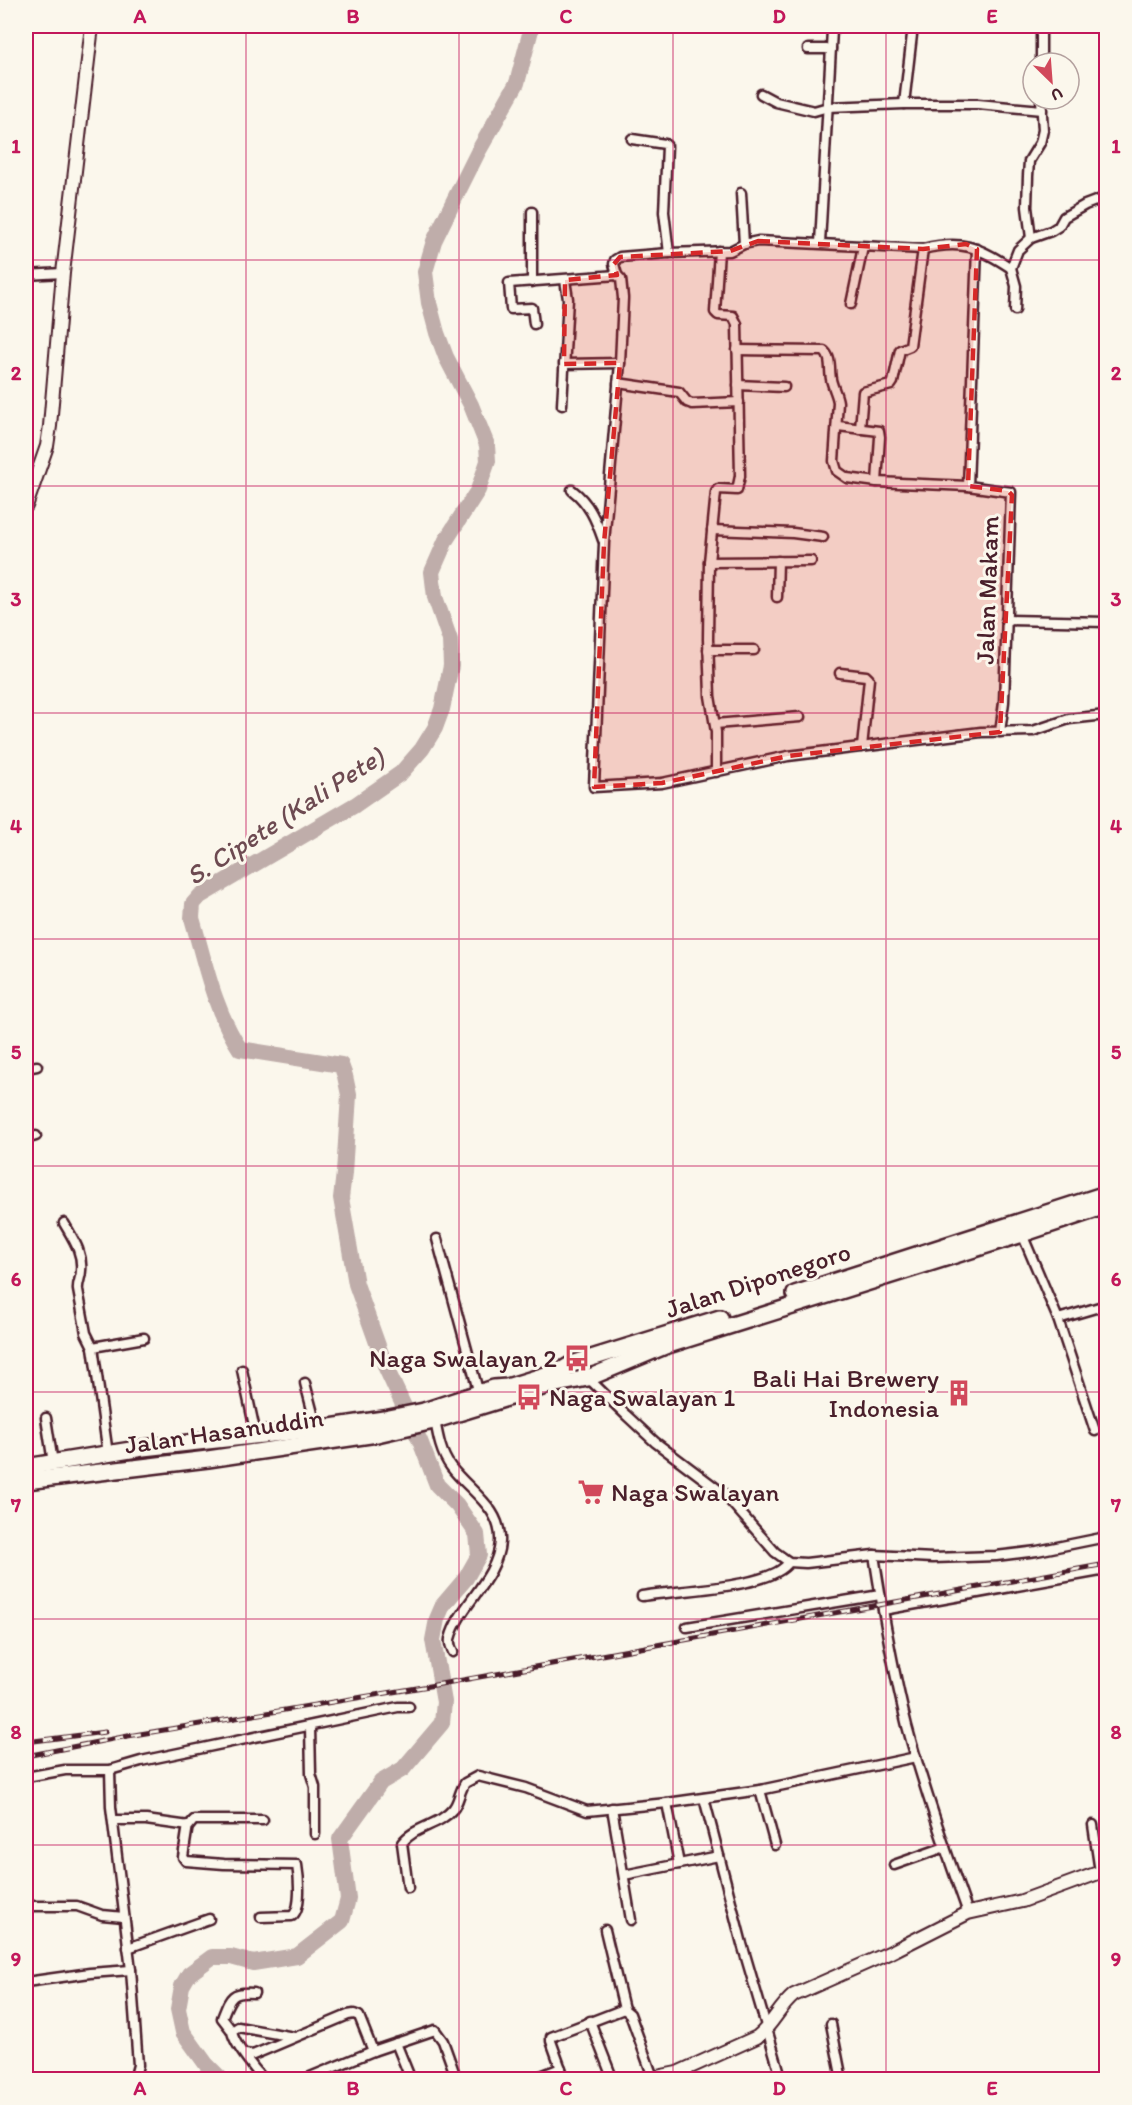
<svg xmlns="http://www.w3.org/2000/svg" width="1132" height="2105" font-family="Itim,sans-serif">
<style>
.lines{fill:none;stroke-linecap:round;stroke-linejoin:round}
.river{stroke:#bfadaa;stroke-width:16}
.street-casing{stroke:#4a1f2b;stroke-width:13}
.secondary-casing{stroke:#4a1f2b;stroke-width:16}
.highway-casing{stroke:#4a1f2b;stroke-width:20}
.street{stroke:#fbf7ec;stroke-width:8}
.secondary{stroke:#fbf7ec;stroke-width:12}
.highway{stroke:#fbf7ec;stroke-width:15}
.rail-casing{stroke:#4a1f2b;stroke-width:5}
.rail{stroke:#fbf7ec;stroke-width:3;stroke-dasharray:9;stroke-linecap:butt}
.marked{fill:#d62828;fill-opacity:0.2;stroke:#d62828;stroke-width:4.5;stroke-dasharray:12 8;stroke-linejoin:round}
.grid{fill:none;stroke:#c2185b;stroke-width:1.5;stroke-opacity:0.55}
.labels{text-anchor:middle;stroke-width:6;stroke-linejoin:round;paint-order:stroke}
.street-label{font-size:26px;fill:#4a1f2b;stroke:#fbf7ec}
.poi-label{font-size:26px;fill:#4a1f2b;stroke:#fbf7ec;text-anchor:end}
.water-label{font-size:27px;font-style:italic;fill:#6d4a51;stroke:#fbf7ec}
.neatline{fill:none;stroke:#c2185b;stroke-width:2}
.grid-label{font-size:20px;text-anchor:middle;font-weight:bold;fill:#c2185b}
</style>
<rect width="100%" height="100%" fill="#fbf7ec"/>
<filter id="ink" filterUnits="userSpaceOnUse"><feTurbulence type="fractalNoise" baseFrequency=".0167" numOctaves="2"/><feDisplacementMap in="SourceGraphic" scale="12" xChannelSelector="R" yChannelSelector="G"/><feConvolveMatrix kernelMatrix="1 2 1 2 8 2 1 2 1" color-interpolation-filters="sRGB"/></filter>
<g filter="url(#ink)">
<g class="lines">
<!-- river -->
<path class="river" d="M222 2080 206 2064 183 2032 178 2009 182 1986 189 1974 212 1957H231L253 1963 297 1956 342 1921 348 1899 340 1839 381 1782 403 1769 442 1723 444 1702 433 1640 437 1619 443 1605 466 1578 479 1555 477 1534 457 1505 437 1485 420 1441 386 1368 356 1284 341 1198 344 1173 349 1095 345 1076 341 1065 240 1049C214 1010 205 963 192 918L193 904 200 896 355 805 401 773 422 749 435 728 442 709 451 666 450 640 435 597 432 572 446 540 478 490 488 461 487 445 471 405 446 357 437 333 429 303 425 272 434 241 457 194 478 152 517 83 532 26"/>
<!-- street casing -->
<g class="street-casing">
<g id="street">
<path d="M1041 26V63"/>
<path d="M808 49H831"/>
<path d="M761 94 776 102 814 111 828 107 904 104H978L1042 110"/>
<path d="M904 104 913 26"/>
<path d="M632 139 665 144 667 146 664 212 669 253"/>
<path d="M741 193 744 244"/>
<path d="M1106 197 1085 205 1064 217 1059 226 1051 231 1031 238 1018 250 1011 268C978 246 961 240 923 249L758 241 744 244 730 251 669 253 620 257 615 260 614 264 617 275 621 279 623 298 620 363 604 543 594 787 662 783 788 756 981 732 1033 731 1069 719 1106 715"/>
<path d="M532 212V282"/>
<path d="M1031 238 1027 207 1028 176 1029 161 1040 143 1043 130 1041 99"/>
<path d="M820 243 832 30"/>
<path d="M1011 268 1016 286 1015 310"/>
<path d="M26 275 63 273"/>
<path d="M851 304 863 247"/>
<path d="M534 324 532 308 511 309 509 283 617 275"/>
<path d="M737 350 824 351C833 359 828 372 832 383 834 390 837 395 838 402L834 461 837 471 847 478 877 482 968 486 1011 492 1004 702 1000 732"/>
<path d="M564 364 620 363"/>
<path d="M618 383 679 392 687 402 692 404 739 402"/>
<path d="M738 385 784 387"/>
<path d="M562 405 568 299 565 280"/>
<path d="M838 426 879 431 880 437 877 482"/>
<path d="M860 429 863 392 891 385 893 382 900 350 910 346 923 249"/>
<path d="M968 486 977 249"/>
<path d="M572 490C589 503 596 520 603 540"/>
<path d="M712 530 793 533 823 537"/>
<path d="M709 562 811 561"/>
<path d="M777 597 778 561"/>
<path d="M1006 620 1106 622"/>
<path d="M708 650H754"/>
<path d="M840 673 866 676 869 679 862 747"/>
<path d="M715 724 800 717"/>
<path d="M716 772V732L710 696 708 639 709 562 716 492 718 489 737 490 740 476 737 324 733 316 718 315 715 312 719 251"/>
<path d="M26 1068 37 1066"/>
<path d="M26 1139 36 1136"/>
<path d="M64 1223C73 1239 83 1252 81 1271 81 1278 77 1283 78 1290L86 1333 93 1347 108 1454"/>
<path d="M1022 1234 1058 1319 1106 1305"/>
<path d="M437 1239 479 1394"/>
<path d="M1058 1319 1095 1431"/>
<path d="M93 1347 144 1338"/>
<path d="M583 1361 588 1378 626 1415 655 1442 724 1494 775 1552 789 1562 806 1563 874 1555 933 1558 996 1556 1037 1551 1106 1537"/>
<path d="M242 1370 256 1435"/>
<path d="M305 1383 317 1429"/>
<path d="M46 1418 53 1463"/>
<path d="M435 1420C438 1437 441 1454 451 1467 469 1491 502 1508 500 1542 497 1580 459 1605 450 1639 449 1644 451 1648 453 1652"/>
<path d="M874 1555C883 1613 893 1670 907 1726 924 1789 946 1851 968 1913"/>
<path d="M642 1596C674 1590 771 1589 789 1562"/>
<path d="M883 1610 1106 1570"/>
<path d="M687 1627 880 1595"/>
<path d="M310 1727 311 1774 315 1787V1834"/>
<path d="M110 1770 141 1761 398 1707H409"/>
<path d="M26 1777 65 1770H110L111 1807 131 1970 138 2065 134 2080"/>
<path d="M760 1790 775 1845"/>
<path d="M704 1798 742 1944 782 2080"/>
<path d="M667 1803 679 1864"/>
<path d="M612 1808 631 1920"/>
<path d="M113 1820H146L189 1826 194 1820H263"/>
<path d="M188 1825 183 1857 186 1861 224 1864 297 1865C299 1877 302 1909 292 1916L261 1917"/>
<path d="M1093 1825 1100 1872"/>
<path d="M894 1865 945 1847"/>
<path d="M624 1875 719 1856"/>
<path d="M408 1888 402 1843C415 1826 439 1826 453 1809 459 1802 459 1792 465 1783L478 1776 526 1788 587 1811 667 1803 760 1790 916 1757"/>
<path d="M26 1909 32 1906H77L102 1915 124 1917"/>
<path d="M605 1930 624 2009"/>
<path d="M128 1948 209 1919"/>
<path d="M26 1982 90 1973 131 1970"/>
<path d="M624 2009 630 2014 654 2080"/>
<path d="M590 2021 613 2080"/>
<path d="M831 2024 842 2080"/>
<path d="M232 2031 222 2018C230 1998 231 1991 254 1993"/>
<path d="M396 2043 411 2080"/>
<path d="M245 2054 253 2055 348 2015 354 2014 359 2016 373 2051"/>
<path d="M193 2079V2080"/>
<path d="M264 2080C255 2070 233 2043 232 2031L238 2027 294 2037"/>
<path d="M303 2080 373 2051 435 2030 443 2041 457 2080"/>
<path d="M530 2080 561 2068"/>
<path d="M565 2080 551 2041V2037L624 2009"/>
</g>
</g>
<!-- secondary casing -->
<g class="secondary-casing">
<g id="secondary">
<path d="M26 506 47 446 50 426 63 273 92 26"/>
<path d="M642 2080 677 2073 757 2037C772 2026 779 2007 794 1995L891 1952 968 1913 1022 1901 1106 1870"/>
</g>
</g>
<!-- highway casing -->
<g class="highway-casing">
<g id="highway">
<path d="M795 1294 1106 1194"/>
<path d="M26 1467 143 1448 317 1429 384 1419 424 1411 494 1388 507 1387 562 1370 572 1364 720 1318"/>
<path d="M26 1481 208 1459 377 1434 429 1422 546 1386 588 1378 665 1346 1022 1234 1106 1206"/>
</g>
</g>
<!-- street -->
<use href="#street" class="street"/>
<!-- secondary -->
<use href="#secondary" class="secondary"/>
<!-- highway -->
<use href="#highway" class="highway"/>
<!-- rail casing -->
<g class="rail-casing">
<g id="rail">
<path d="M26 1742 105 1732"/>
<path d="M26 1756 128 1736 435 1685 1106 1564"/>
</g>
</g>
<!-- rail -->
<use href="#rail" class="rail"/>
</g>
</g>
<!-- marked area -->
<path class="marked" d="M758 241 923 249 966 244 977 249 968 486 1008 491 1012 495 1000 732 788 756 662 783 594 787 604 543 620 363 564 364 565 280 617 275 614 264 620 257 730 251Z"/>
<!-- grid -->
<path class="grid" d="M246 26V2080M459 26V2080M673 26V2080M886 26V2080M26 260H1106M26 486H1106M26 713H1106M26 939H1106M26 1166H1106M26 1392H1106M26 1619H1106M26 1845H1106"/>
<!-- icons -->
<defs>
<g id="bus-bare" transform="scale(2.07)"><path d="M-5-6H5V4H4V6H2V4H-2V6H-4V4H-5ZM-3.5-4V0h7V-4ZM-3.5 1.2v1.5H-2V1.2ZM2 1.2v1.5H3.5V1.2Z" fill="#d1495b" stroke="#fbf7ec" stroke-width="2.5" paint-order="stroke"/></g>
<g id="building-bare" transform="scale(2.07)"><path d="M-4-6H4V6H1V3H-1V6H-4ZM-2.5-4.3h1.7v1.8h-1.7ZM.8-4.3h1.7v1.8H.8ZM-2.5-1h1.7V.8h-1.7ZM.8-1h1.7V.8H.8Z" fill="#d1495b" stroke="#fbf7ec" stroke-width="2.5" paint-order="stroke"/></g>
<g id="supermarket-bare" transform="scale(2.07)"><path d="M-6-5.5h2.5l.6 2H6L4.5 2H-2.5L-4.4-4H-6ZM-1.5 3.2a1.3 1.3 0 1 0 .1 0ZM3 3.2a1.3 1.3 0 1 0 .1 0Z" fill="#d1495b" stroke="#fbf7ec" stroke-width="2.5" paint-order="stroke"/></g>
</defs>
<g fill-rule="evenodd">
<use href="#bus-bare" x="577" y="1358"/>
<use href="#building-bare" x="959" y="1393"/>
<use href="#bus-bare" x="529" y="1397"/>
<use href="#supermarket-bare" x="591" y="1492"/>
</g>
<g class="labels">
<!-- street labels -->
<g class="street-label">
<text transform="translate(987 590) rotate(-88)" y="9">Jalan Makam</text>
<text transform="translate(758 1280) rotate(-18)" y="9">Jalan Diponegoro</text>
<text transform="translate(224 1431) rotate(-8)" y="9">Jalan Hasanuddin</text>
</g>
<!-- poi labels -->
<g class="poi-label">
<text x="557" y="1367">Naga Swalayan 2</text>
<text x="939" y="1387">Bali Hai Brewery<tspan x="939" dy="30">Indonesia</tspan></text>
<text x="549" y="1406" text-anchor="start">Naga Swalayan 1</text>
<text x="611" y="1501" text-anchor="start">Naga Swalayan</text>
</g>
<!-- water labels -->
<g class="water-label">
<text transform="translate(285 816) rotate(-33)" y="9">S. Cipete (Kali Pete)</text>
</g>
</g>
<!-- margin -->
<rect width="1132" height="2105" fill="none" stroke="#fbf7ec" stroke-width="66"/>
<!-- north arrow -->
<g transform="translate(1051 81) rotate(155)"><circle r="28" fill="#fbf7ec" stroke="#b4a19f" stroke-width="1.5"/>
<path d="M0-4.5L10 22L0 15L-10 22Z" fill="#d1495b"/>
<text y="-9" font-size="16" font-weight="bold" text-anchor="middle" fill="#4a1f2b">U</text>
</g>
<rect x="33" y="33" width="1066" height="2039" class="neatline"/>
<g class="grid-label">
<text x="140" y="23">A</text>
<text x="353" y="23">B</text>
<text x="566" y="23">C</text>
<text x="779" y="23">D</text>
<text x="992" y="23">E</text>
<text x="16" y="153">1</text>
<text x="1116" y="153">1</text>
<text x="16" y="380">2</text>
<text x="1116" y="380">2</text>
<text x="16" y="606">3</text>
<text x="1116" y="606">3</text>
<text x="16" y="833">4</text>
<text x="1116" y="833">4</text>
<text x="16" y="1059">5</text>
<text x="1116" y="1059">5</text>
<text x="16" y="1286">6</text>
<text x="1116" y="1286">6</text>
<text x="16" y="1512">7</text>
<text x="1116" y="1512">7</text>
<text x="16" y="1739">8</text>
<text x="1116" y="1739">8</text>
<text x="16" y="1966">9</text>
<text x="1116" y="1966">9</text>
<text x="140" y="2095">A</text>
<text x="353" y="2095">B</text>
<text x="566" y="2095">C</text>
<text x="779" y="2095">D</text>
<text x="992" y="2095">E</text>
</g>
</svg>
